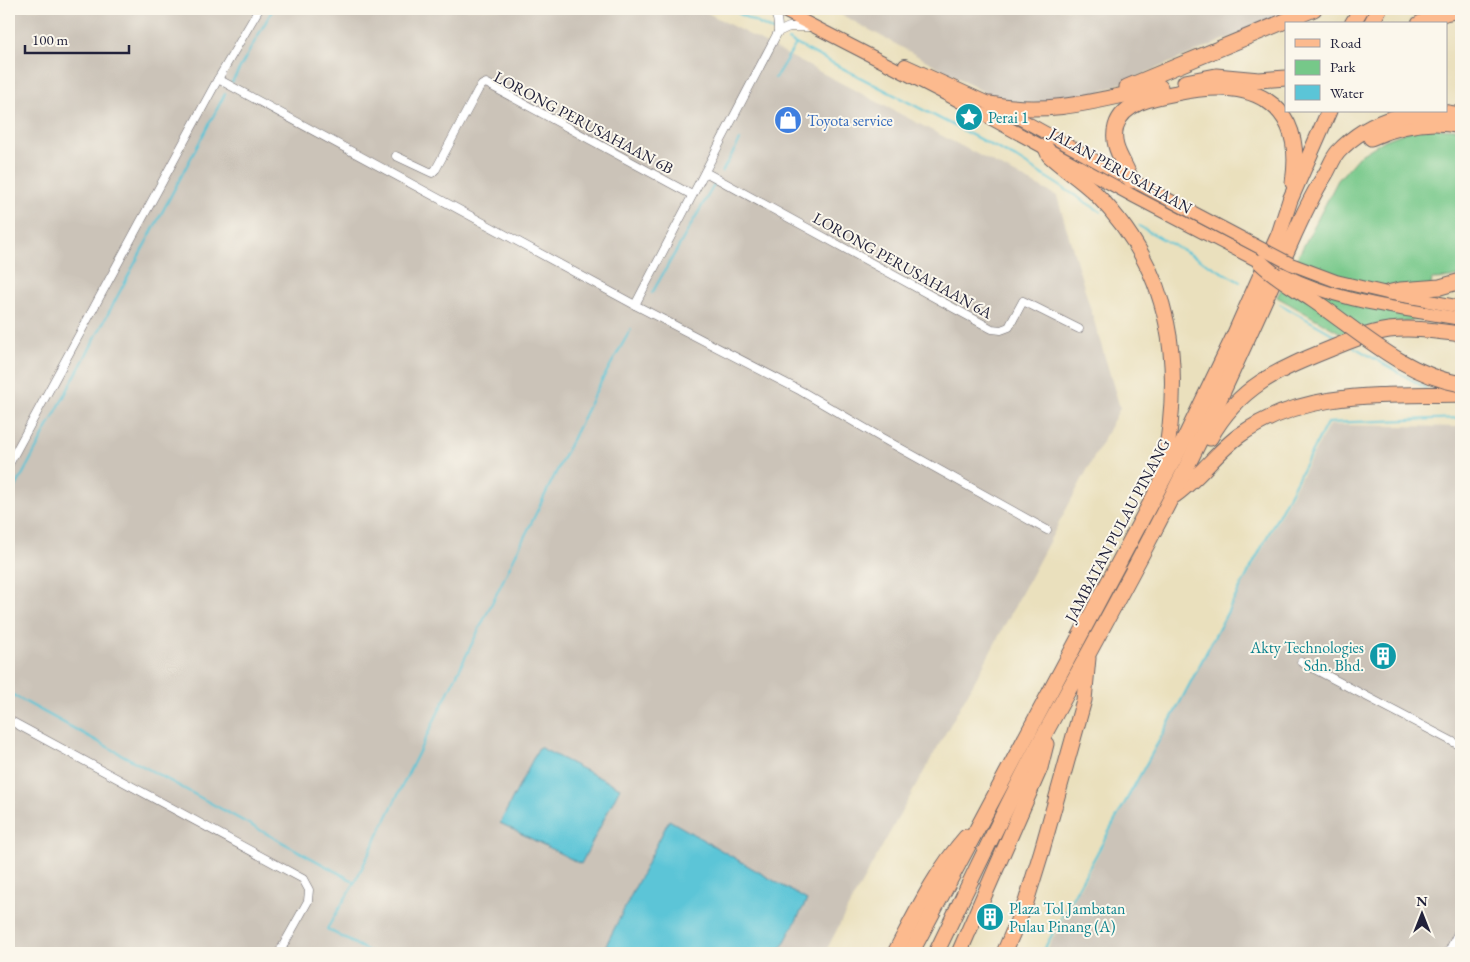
<svg xmlns="http://www.w3.org/2000/svg" width="1470" height="962" font-family="'EB Garamond',serif">
<style>
.industrial{fill:#cbc3b8}
.green{fill:#76c889;stroke:#4c7562}
.water{fill:#5bc5d7;stroke:#3e7489}
.lines{fill:none;stroke-linecap:round;stroke-linejoin:round}
.stream{stroke:#5bc5d7;stroke-width:2}
.minor-casing{stroke:#686468;stroke-width:9}
.primary-casing{stroke:#686468;stroke-width:14}
.motorway-casing{stroke:#686468;stroke-width:17}
.minor{stroke:#fff;stroke-width:8}
.primary{stroke:#fcba8e;stroke-width:12}
.motorway{stroke:#fcba8e;stroke-width:15}
.primary-bridge-casing{stroke:#686468;stroke-width:14;stroke-linecap:butt}
.motorway-bridge-casing{stroke:#686468;stroke-width:17;stroke-linecap:butt}
.primary-bridge{stroke:#fcba8e;stroke-width:12}
.motorway-bridge{stroke:#fcba8e;stroke-width:15}
.labels{text-anchor:middle;stroke-width:4;stroke-linejoin:round;paint-order:stroke}
.culture-label{font-size:16px;fill:#0d838f;stroke:#fbf7ec;text-anchor:start}
.shop-label{font-size:16px;fill:#366cbe;stroke:#fbf7ec;text-anchor:start}
.street-label{font-size:16px;fill:#22223b;stroke:#fbf7ec}
</style>
<rect width="100%" height="100%" fill="#fbf7ec"/>
<filter id="ink" filterUnits="userSpaceOnUse"><feTurbulence type="fractalNoise" baseFrequency=".02" numOctaves="2"/><feDisplacementMap in="SourceGraphic" scale="10" xChannelSelector="R" yChannelSelector="G"/><feConvolveMatrix kernelMatrix="1 2 1 2 8 2 1 2 1" color-interpolation-filters="sRGB"/></filter>
<filter id="wash" filterUnits="userSpaceOnUse"><feTurbulence type="fractalNoise" baseFrequency=".0096" numOctaves="4" result="noise"/><feDisplacementMap in="SourceGraphic" scale="20" xChannelSelector="R" yChannelSelector="G"/><feGaussianBlur stdDeviation="1.12" result="paint"/><feColorMatrix in="noise" values="0 0 0 0 0 0 0 0 0 0 0 0 0 0 0 0 0 1.4 0 .05"/><feComposite in="paint" operator="in"/></filter>
<g filter="url(#wash)">
<rect width="100%" height="100%" fill="#eae0bd"/>
<!-- industrial -->
<g class="industrial">
<path d="M9 9H700L1057 196 1120 408 983 666 850 904 825 953H9Z"/>
<path d="M831 9H1297L1093 95 1046 104 997 99Z"/>
<path d="M1329 425 1461 427V953H1045Z"/>
</g>
<!-- green -->
<path class="green" d="M1417 128 1461 129V275L1450 278 1432 279 1425 319 1379 324 1346 336 1277 297 1338 180 1359 156 1385 140Z"/>
<!-- water -->
<g class="water">
<path d="M539 747 620 788 581 864 500 823Z"/>
<path d="M669 820 807 900 779 953H602Z"/>
</g>
<g class="lines">
<!-- stream -->
<g class="stream">
<path d="M730 9 773 31"/>
<path d="M788 40 1016 158 1101 212"/>
<path d="M775 78 796 44"/>
<path d="M232 82 273 9"/>
<path d="M722 172 740 140"/>
<path d="M1139 226 1240 282"/>
<path d="M652 293 714 185"/>
<path d="M1280 304 1336 336"/>
<path d="M1354 347 1426 388"/>
<path d="M1452 401 1461 406"/>
<path d="M9 500 225 94"/>
<path d="M9 693 355 882 327 929 372 953"/>
<path d="M355 882 597 389 631 329"/>
<path d="M1042 953 1177 708 1327 423 1461 418"/>
</g>
</g>
</g>
<g filter="url(#ink)">
<g class="lines">
<!-- minor casing -->
<g class="minor-casing">
<g id="minor">
<path d="M771 9C778 15 778 23 778 32"/>
<path d="M218 79 635 305 801 391 880 437 1047 530"/>
<path d="M396 156 432 173 436 169 478 90 482 85 486 83 692 195"/>
<path d="M705 172 992 329 1001 330 1009 327 1023 301 1079 329"/>
<path d="M635 305 778 32 789 27H809"/>
<path d="M9 464 218 79 259 9"/>
<path d="M1301 662 1461 746"/>
<path d="M9 720 303 879 309 890 308 901 279 953"/>
<path d="M1448 953 1461 927"/>
</g>
</g>
<!-- primary casing -->
<g class="primary-casing">
<g id="primary">
<path d="M780 9 955 99 1135 197 1260 262"/>
<path d="M905 65 1006 111 1134 182"/>
<path d="M1392 294 1461 307"/>
<path d="M1425 313 1461 319"/>
</g>
</g>
<!-- motorway casing -->
<g class="motorway-casing">
<g id="motorway">
<path d="M1352 24 1361 9"/>
<path d="M1371 24 1379 9"/>
<path d="M1419 24 1445 13 1461 10"/>
<path d="M1185 82 1216 76 1259 80 1286 78"/>
<path d="M1127 87 1314 9"/>
<path d="M991 104C1051 116 1102 99 1160 87"/>
<path d="M1371 138C1400 125 1430 119 1461 126"/>
<path d="M1046 148 1049 155C1064 169 1082 180 1096 194 1174 273 1184 367 1163 470"/>
<path d="M1131 180C1125 161 1110 148 1116 126 1123 102 1155 97 1176 93 1249 77 1306 99 1293 183"/>
<path d="M1387 293 1400 290 1440 287 1461 281"/>
<path d="M1210 438C1239 386 1278 370 1330 349 1349 341 1368 333 1389 330 1413 327 1437 331 1461 334"/>
<path d="M1172 497C1198 480 1215 453 1240 435 1304 389 1386 396 1461 394"/>
<path d="M895 953C916 913 936 871 966 837"/>
<path d="M911 953 1183 442 1233 338 1279 234 1290 200 1329 111"/>
<path d="M936 953C973 877 1008 800 1049 726 1103 626 1159 526 1208 423 1235 367 1260 310 1286 253 1298 226 1309 200 1325 175 1330 167 1332 159 1338 152 1370 118 1417 106 1461 115"/>
<path d="M959 953 1040 768 1046 744"/>
<path d="M1004 953 1026 902 1042 850 1084 700 1088 658"/>
</g>
</g>
<!-- minor -->
<use href="#minor" class="minor"/>
<!-- primary -->
<use href="#primary" class="primary"/>
<!-- motorway -->
<use href="#motorway" class="motorway"/>
<!-- primary-bridge casing -->
<g class="primary-bridge-casing">
<g id="primary-bridge">
<path d="M1139 184 1291 264 1336 281 1387 293"/>
<path d="M1283 274C1328 297 1376 305 1425 313"/>
</g>
</g>
<!-- motorway-bridge casing -->
<g class="motorway-bridge-casing">
<path id="motorway-bridge" d="M1260 262C1276 278 1294 287 1313 300 1360 332 1403 374 1461 384"/>
</g>
<!-- primary-bridge -->
<use href="#primary-bridge" class="primary-bridge"/>
<!-- motorway-bridge -->
<use href="#motorway-bridge" class="motorway-bridge"/>
</g>
</g>
<!-- icons -->
<defs>
<g id="sight-disc" transform="scale(1.4375)"><circle r="9.5" fill="#0f9aa8" stroke="#fbf7ec"/><path d="M0-6L1.8-2.2L6-1.7L2.9 1.2L3.7 5.4L0 3.3L-3.7 5.4L-2.9 1.2L-6-1.7L-1.8-2.2Z" fill="#fff"/></g>
<g id="shop-disc" transform="scale(1.4375)"><circle r="9.5" fill="#3f7fe0" stroke="#fbf7ec"/><path d="M-5-2.5h2.3a2.7 3.5 0 0 1 5.4 0H5L5.5 6h-11ZM-1.5-2.5h3a1.5 2.3 0 0 0-3 0Z" fill="#fff"/></g>
<g id="building-disc" transform="scale(1.4375)"><circle r="9.5" fill="#0f9aa8" stroke="#fbf7ec"/><path d="M-4-6H4V6H1V3H-1V6H-4ZM-2.5-4.3h1.7v1.8h-1.7ZM.8-4.3h1.7v1.8H.8ZM-2.5-1h1.7V.8h-1.7ZM.8-1h1.7V.8H.8Z" fill="#fff"/></g>
</defs>
<g fill-rule="evenodd">
<use href="#sight-disc" x="969" y="117"/>
<use href="#shop-disc" x="788" y="120"/>
<use href="#building-disc" x="1383" y="656"/>
<use href="#building-disc" x="990" y="917"/>
</g>
<g class="labels">
<!-- culture labels -->
<g class="culture-label">
<text x="988" y="123">Perai 1</text>
<text x="1364" y="653" text-anchor="end">Akty Technologies<tspan x="1364" dy="18">Sdn. Bhd.</tspan></text>
<text x="1009" y="914">Plaza Tol Jambatan<tspan x="1009" dy="18">Pulau Pinang (A)</tspan></text>
</g>
<!-- shop labels -->
<g class="shop-label">
<text x="807" y="126">Toyota service</text>
</g>
<!-- street labels -->
<g class="street-label">
<text transform="translate(584 122) rotate(28)" y="6">LORONG PERUSAHAAN 6B</text>
<text transform="translate(1121 170) rotate(29)" y="6">JALAN PERUSAHAAN</text>
<text transform="translate(903 265) rotate(29)" y="6">LORONG PERUSAHAAN 6A</text>
<text transform="translate(1117 530) rotate(-62)" y="6">JAMBATAN PULAU PINANG</text>
</g>
</g>
<!-- margin -->
<rect width="1470" height="962" fill="none" stroke="#fbf7ec" stroke-width="30"/>
<!-- legend -->
<rect x="1285" y="22" width="162" height="90" fill="#fbf7ec" stroke="#a4a2a5"/>
<rect x="1295" y="39" width="25" height="8" fill="#fcba8e" stroke="#a4a2a5"/>
<text x="1330" y="48" font-size="15" fill="#22223b">Road</text>
<rect x="1295" y="60" width="25" height="15" fill="#76c889" stroke="#a4a2a5"/>
<text x="1330" y="72" font-size="15" fill="#22223b">Park</text>
<rect x="1295" y="85" width="25" height="15" fill="#5bc5d7" stroke="#a4a2a5"/>
<text x="1330" y="98" font-size="15" fill="#22223b">Water</text>
<!-- north arrow -->
<g transform="translate(1422 914)" stroke="#fbf7ec" stroke-width="4" paint-order="stroke">
<path d="M0-4L9 19L0 12L-9 19Z" fill="#22223b"/>
<text y="-8" font-size="14" font-weight="bold" text-anchor="middle" fill="#22223b">N</text>
</g>
<!-- scale -->
<path d="M25 45v8h104v-8" fill="none" stroke="#22223b" stroke-width="2.5"/>
<text x="32" y="45" font-size="15" fill="#22223b" stroke="#fbf7ec" stroke-width="4" paint-order="stroke">100 m</text>
</svg>
